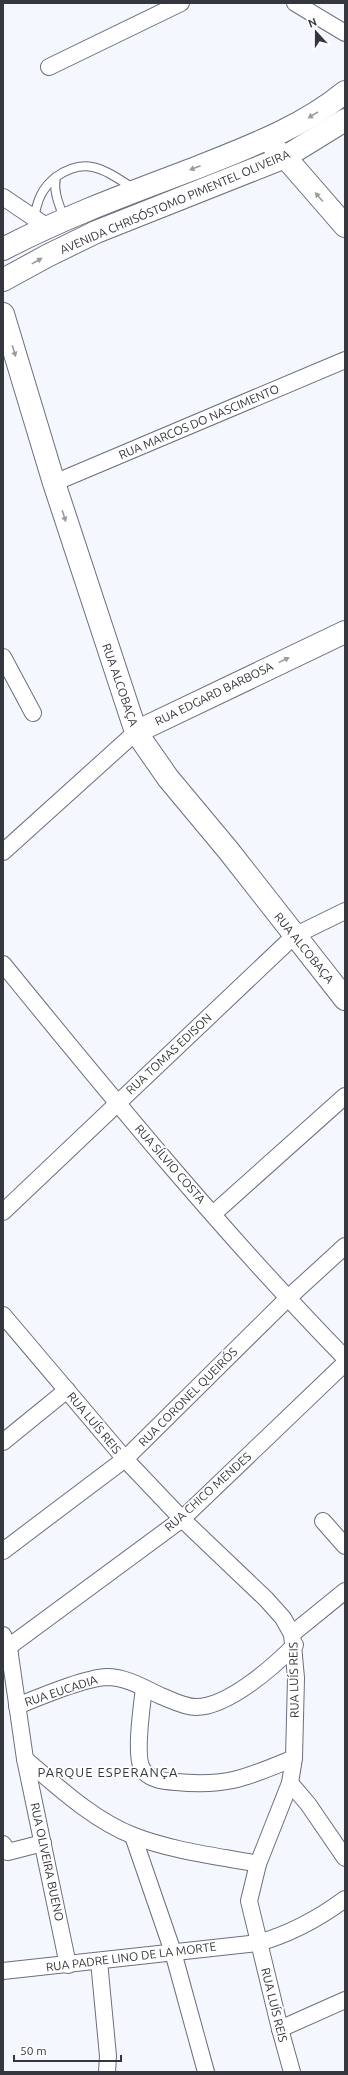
<svg xmlns="http://www.w3.org/2000/svg" width="348" height="2075" font-family="Ubuntu,sans-serif">
<style>
.lines{fill:none;stroke-linecap:round;stroke-linejoin:round}
.service-casing{stroke:#6a6e7e;stroke-width:10}
.minor-casing{stroke:#6a6e7e;stroke-width:18}
.secondary-casing{stroke:#6a6e7e;stroke-width:24}
.service{stroke:#fff;stroke-width:8}
.minor{stroke:#fff;stroke-width:16}
.secondary{stroke:#fff;stroke-width:22}
.oneway{fill:#9a9b9e}
.labels{text-anchor:middle;stroke-width:3.5;stroke-linejoin:round;paint-order:stroke}
.street-label{font-size:12px;fill:#35373e;stroke:#fff}
.neighbourhood-label{font-size:13px;letter-spacing:1px;fill:#35373e;stroke:#fff}
</style>
<rect width="100%" height="100%" fill="#f5f7ff"/>
<g class="lines">
<!-- service casing -->
<g class="service-casing">
<g id="service">
<path d="M64 218C59 204 53 192 56 177 87 155 106 171 133 188"/>
<path d="M34 219C37 200 42 188 56 177"/>
</g>
</g>
<!-- minor casing -->
<g class="minor-casing">
<g id="minor">
<path d="M295 3 345 33"/>
<path d="M49 67 181 3"/>
<path d="M3 197 46 226"/>
<path d="M54 483 345 360"/>
<path d="M3 657 33 713"/>
<path d="M3 852 136 732"/>
<path d="M3 964C113 1099 224 1234 345 1358"/>
<path d="M3 1212 294 936 345 911"/>
<path d="M213 1214 345 1096"/>
<path d="M3 1315 125 1459 182 1519 266 1599 283 1618 292 1634 296 1678 294 1758 290 1783 258 1864 249 1901 280 2029 292 2072"/>
<path d="M3 1442 67 1390"/>
<path d="M323 1521 345 1546"/>
<path d="M3 1551 125 1459 287 1299 345 1246"/>
<path d="M292 1634 345 1591"/>
<path d="M3 1635 9 1648 25 1759 68 1965"/>
<path d="M3 1651 182 1519 345 1363"/>
<path d="M144 1688C142 1705 134 1758 143 1770 150 1780 164 1781 176 1782 228 1787 248 1777 294 1758"/>
<path d="M17 1706C40 1697 84 1678 107 1677 126 1677 144 1688 161 1696 172 1700 183 1707 196 1707 228 1707 273 1667 295 1645"/>
<path d="M25 1759C58 1787 93 1820 134 1836 173 1851 217 1856 258 1864"/>
<path d="M290 1783 308 1804 345 1858"/>
<path d="M133 1836 173 1952 206 2072"/>
<path d="M3 1844 8 1852 43 1843"/>
<path d="M99 1961 108 2056 107 2072"/>
<path d="M3 1971 258 1943C290 1934 318 1919 345 1899"/>
<path d="M280 2029 345 2000"/>
</g>
</g>
<!-- secondary casing -->
<g class="secondary-casing">
<g id="secondary">
<path d="M275 149 285 157 345 226"/>
<path d="M3 249C66 216 130 193 196 168 248 147 301 128 345 92"/>
<path d="M3 280 47 256 96 232 285 157 345 120"/>
<path d="M3 314 54 483 136 732 168 778 228 850 345 999"/>
<path d="M136 732 345 632"/>
</g>
</g>
<!-- service -->
<use href="#service" class="service"/>
<!-- minor -->
<use href="#minor" class="minor"/>
<!-- secondary -->
<use href="#secondary" class="secondary"/>
</g>
<!-- one-way arrows -->
<defs><path id="oneway-solid" d="M-6-.8H1V-3.2L6.5 0L1 3.2V.8H-6Z"/></defs>
<g class="oneway">
<use href="#oneway-solid" transform="translate(313 115) rotate(148)"/>
<use href="#oneway-solid" transform="translate(195 168) rotate(159)"/>
<use href="#oneway-solid" transform="translate(319 197) rotate(-131)"/>
<use href="#oneway-solid" transform="translate(37 261) rotate(-29)"/>
<use href="#oneway-solid" transform="translate(14 351) rotate(73)"/>
<use href="#oneway-solid" transform="translate(64 516) rotate(72)"/>
<use href="#oneway-solid" transform="translate(284 660) rotate(-26)"/>
</g>
<g class="labels">
<!-- street labels -->
<g class="street-label">
<text transform="translate(175 202) rotate(-23)" y="4">AVENIDA CHRISÓSTOMO PIMENTEL OLIVEIRA</text>
<text transform="translate(199 422) rotate(-23)" y="4">RUA MARCOS DO NASCIMENTO</text>
<text transform="translate(120 685) rotate(71)" y="4">RUA ALCOBAÇA</text>
<text transform="translate(214 694) rotate(-26)" y="4">RUA EDGARD BARBOSA</text>
<text transform="translate(304 948) rotate(51)" y="4">RUA ALCOBAÇA</text>
<text transform="translate(169 1054) rotate(-43)" y="4">RUA TOMAS EDISON</text>
<text transform="translate(170 1164) rotate(49)" y="4">RUA SÍLVIO COSTA</text>
<text transform="translate(188 1397) rotate(-45)" y="4">RUA CORONEL QUEIRÓS</text>
<text transform="translate(94 1423) rotate(50)" y="4">RUA LUÍS REIS</text>
<text transform="translate(208 1492) rotate(-42)" y="4">RUA CHICO MENDES</text>
<text transform="translate(294 1680) rotate(-91)" y="4">RUA LUÍS REIS</text>
<text transform="translate(61 1691) rotate(-18)" y="4">RUA EUCADIA</text>
<text transform="translate(47 1862) rotate(78)" y="4">RUA OLIVEIRA BUENO</text>
<text transform="translate(131 1957) rotate(-7)" y="4">RUA PADRE LINO DE LA MORTE</text>
<text transform="translate(274 2005) rotate(76)" y="4">RUA LUÍS REIS</text>
</g>
<!-- neighbourhood labels -->
<g class="neighbourhood-label">
<text x="108" y="1777">PARQUE ESPERANÇA</text>
</g>
</g>
<!-- border -->
<rect width="348" height="2075" fill="none" stroke="#35373e" stroke-width="8"/>
<!-- north arrow -->
<g transform="translate(316 32) rotate(339)" stroke="#ffffff" stroke-width="3" paint-order="stroke">
<path d="M0-3L7 15L0 10L-7 15Z" fill="#35373e"/>
<text y="-6" font-size="11" font-weight="bold" text-anchor="middle" fill="#35373e">N</text>
</g>
<!-- scale -->
<path d="M14 2055v6h107v-6" fill="none" stroke="#35373e" stroke-width="2"/>
<text x="20" y="2055" font-size="12" fill="#35373e" stroke="#ffffff" stroke-width="3" paint-order="stroke">50 m</text>
</svg>
